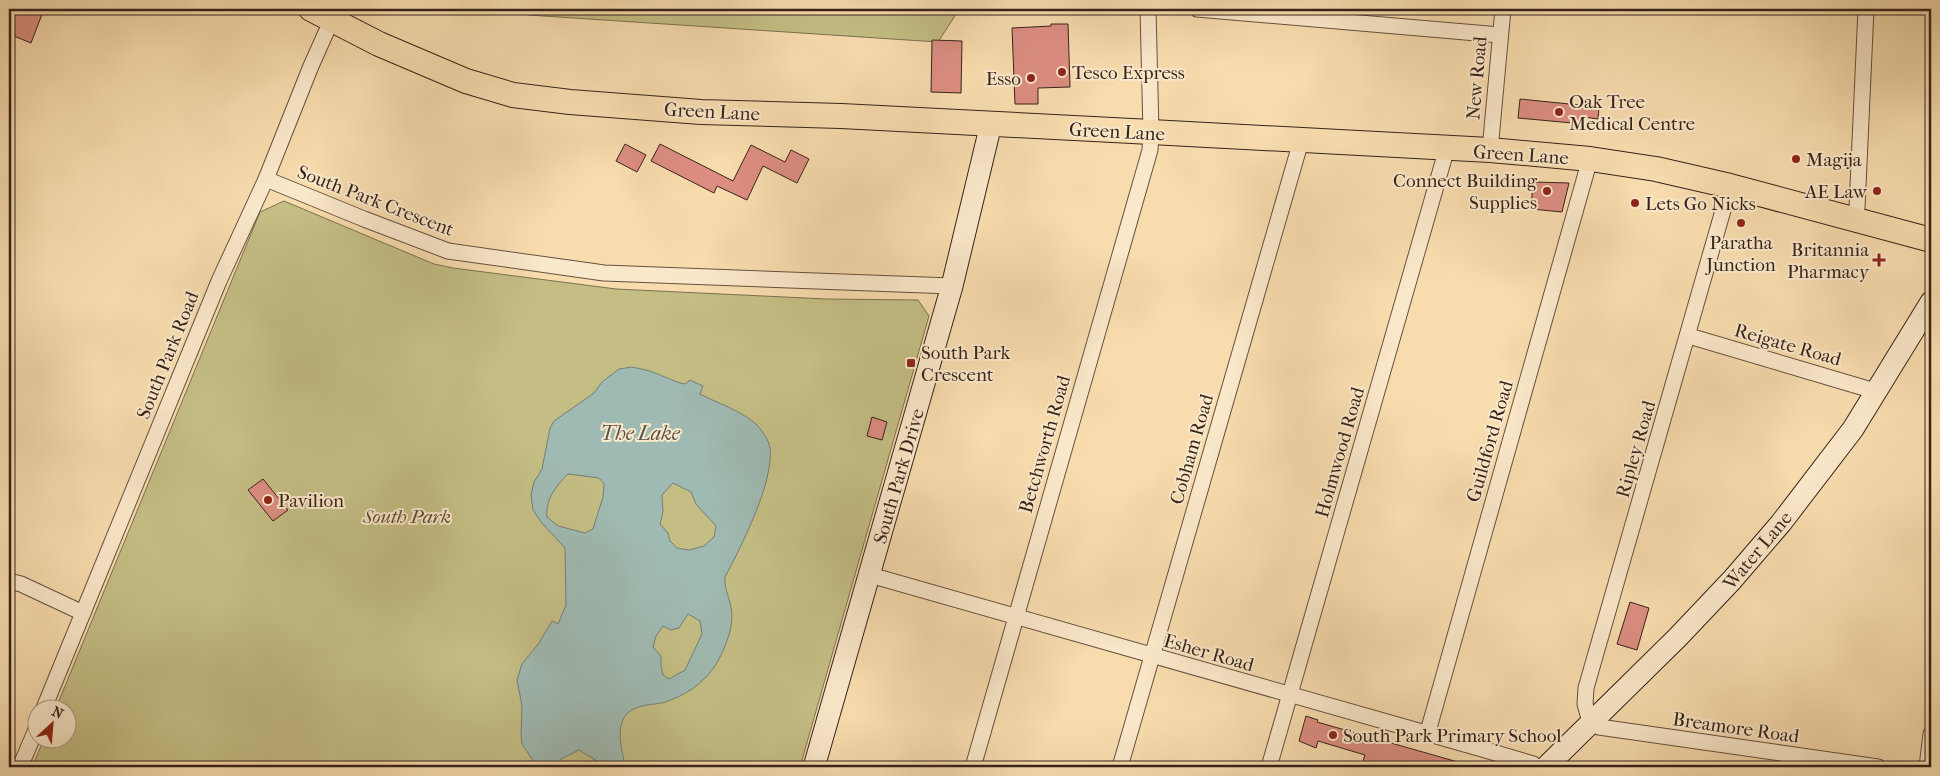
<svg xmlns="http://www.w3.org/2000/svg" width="1940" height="776" font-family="'IM FELL French Canon',serif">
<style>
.green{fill:#c4be85;stroke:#7c7050}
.water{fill:#9fbab2;stroke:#757e75;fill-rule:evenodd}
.building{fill:#dd8e82;stroke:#35231a}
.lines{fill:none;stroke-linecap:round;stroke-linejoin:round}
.street-casing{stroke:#66513f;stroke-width:17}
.secondary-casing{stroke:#35231a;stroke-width:23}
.primary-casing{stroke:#35231a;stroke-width:26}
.street{stroke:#fae8ca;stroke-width:15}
.secondary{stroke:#fae8ca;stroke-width:21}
.primary{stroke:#f8dcae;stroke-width:24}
.poi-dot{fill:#8f2418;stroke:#fae8ca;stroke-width:2}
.labels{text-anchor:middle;stroke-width:4;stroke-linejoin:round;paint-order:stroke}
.poi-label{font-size:19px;fill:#35231a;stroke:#fae8ca;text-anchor:start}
.street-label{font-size:19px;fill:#35231a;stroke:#fae8ca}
.park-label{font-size:19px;font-style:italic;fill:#594a35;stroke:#fae8ca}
.water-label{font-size:20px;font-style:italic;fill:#555048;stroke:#fae8ca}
</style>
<rect width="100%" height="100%" fill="#f8dcae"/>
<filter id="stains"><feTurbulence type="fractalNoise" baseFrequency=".004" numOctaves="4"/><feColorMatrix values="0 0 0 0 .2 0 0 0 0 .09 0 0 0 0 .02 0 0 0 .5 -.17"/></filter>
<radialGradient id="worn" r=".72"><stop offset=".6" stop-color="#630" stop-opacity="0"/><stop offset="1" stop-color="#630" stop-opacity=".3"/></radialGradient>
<!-- green -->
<g class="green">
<path d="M511 9H1052V11H958L938 42 528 15Z"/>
<path d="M284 201 434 264 453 268 616 289 826 299 918 300 929 316 800 767H32L44 739 68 738V708H56L260 212Z"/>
</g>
<!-- water -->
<path class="water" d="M632 367 650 371 680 383 685 384 690 380 703 386 700 394C717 403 742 411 757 425 762 431 769 440 770 448 774 482 741 547 725 577 724 587 728 594 730 603 735 621 729 638 721 655 711 677 691 693 668 701 654 707 630 701 622 722 617 735 623 754 625 767H613L612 765 597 761 579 750 561 759 557 767H535L534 762 522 744 521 734 522 706 517 680 522 664 539 643 552 621 558 624 566 605 565 548 541 522 533 510 531 495 534 482 542 469 550 428 554 421 594 393 602 382 619 369ZM568 474 599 478 604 484 603 497 593 529 585 533 558 526 547 517C545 500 556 486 568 474ZM673 483 691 492 696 504 716 526 714 537 704 546 689 550 677 548 670 541 668 533 660 524 663 512 662 495ZM688 614 700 621 702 634 685 670 669 679 663 675 661 666V656L653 647 656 636 663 626 671 630 679 628Z"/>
<!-- building -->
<g class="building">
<path d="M9 9H44L31 43 9 34Z"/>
<path d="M1051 24H1068L1070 87 1038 88V104H1015L1012 28 1051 26Z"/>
<path d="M932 40 962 41 961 93 931 92Z"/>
<path d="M1520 99 1599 107 1598 119 1584 117 1583 124 1518 118Z"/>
<path d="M625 144 646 155 637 172 616 161Z"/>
<path d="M660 144 733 181 751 145 785 162 791 150 809 159 797 183 763 166 747 200 717 186 714 193 651 161Z"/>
<path d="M1533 182 1569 183 1562 212 1531 209Z"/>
<path d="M872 417 887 422 882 440 867 436Z"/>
<path d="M263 479 288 510 273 521 248 490Z"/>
<path d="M1630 602 1649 608 1637 650 1617 644Z"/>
<path d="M1306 716 1318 720 1317 722 1465 764 1464 767H1361L1365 755 1318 741 1316 748 1299 741Z"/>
</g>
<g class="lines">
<!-- street casing -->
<g class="street-casing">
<g id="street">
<path d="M1197 9 1500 35"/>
<path d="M1490 150 1503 9"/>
<path d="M266 179 364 219 448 251 604 273 952 286"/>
<path d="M1730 186 1586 688 1585 704 1590 722 1599 727 1878 767"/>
<path d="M1854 219 1857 208 1866 9"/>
<path d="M1689 336 1868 389 1875 393"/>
<path d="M870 575 1482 749 1533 764 1537 767"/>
<path d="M9 581 21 584 83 613"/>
<path d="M44 708 219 281 266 179 311 66 328 28 341 9"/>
<path d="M1427 735 1590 159"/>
<path d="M20 767 38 725"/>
<path d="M973 767 1150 150 1151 132 1148 9"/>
<path d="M1120 767 1301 141"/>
<path d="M1269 767 1447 148"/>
<path d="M1927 767 1931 734"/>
</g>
</g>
<!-- secondary casing -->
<g class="secondary-casing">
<g id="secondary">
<path d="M814 767 952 286 991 124"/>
<path d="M1546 767 1678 637 1732 580 1781 523 1853 429 1931 302"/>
</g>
</g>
<!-- primary casing -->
<g class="primary-casing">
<path id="primary" d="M311 9 379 44 466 81 513 95 570 102 701 112 841 116 1151 132 1490 150 1590 159 1656 169 1730 186 1931 240"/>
</g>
<!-- street -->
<use href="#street" class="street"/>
<!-- secondary -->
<use href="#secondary" class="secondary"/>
<!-- primary -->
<use href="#primary" class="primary"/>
</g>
<!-- markers -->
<g class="poi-dot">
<circle cx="1062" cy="72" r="5"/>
<circle cx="1031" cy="78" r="5"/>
<circle cx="1559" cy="112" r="5"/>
<circle cx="1796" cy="159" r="5"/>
<circle cx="1547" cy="191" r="5"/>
<circle cx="1877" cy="191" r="5"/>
<circle cx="1635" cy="203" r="5"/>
<circle cx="1741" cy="223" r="5"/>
<path d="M1876.5 252.5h5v5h5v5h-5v5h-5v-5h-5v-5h5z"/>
<rect x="906" y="358" width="10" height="10" rx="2.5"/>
<circle cx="268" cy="500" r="5"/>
<circle cx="1333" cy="735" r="5"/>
</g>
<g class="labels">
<!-- poi labels -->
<g class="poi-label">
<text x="1072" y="79">Tesco Express</text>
<text x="1021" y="85" text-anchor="end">Esso</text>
<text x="1569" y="108">Oak Tree<tspan x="1569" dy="22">Medical Centre</tspan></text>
<text x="1806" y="166">Magija</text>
<text x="1537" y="187" text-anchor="end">Connect Building<tspan x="1537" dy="22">Supplies</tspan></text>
<text x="1867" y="198" text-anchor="end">AE Law</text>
<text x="1645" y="210">Lets Go Nicks</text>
<text x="1741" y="249" text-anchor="middle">Paratha<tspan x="1741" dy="22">Junction</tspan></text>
<text x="1869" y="256" text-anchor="end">Britannia<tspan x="1869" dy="22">Pharmacy</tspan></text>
<text x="921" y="359">South Park<tspan x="921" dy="22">Crescent</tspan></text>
<text x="278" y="507">Pavilion</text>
<text x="1343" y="742">South Park Primary School</text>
</g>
<!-- street labels -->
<g class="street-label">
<text transform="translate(1476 78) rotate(-85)" y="7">New Road</text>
<text transform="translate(712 111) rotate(3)" y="7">Green Lane</text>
<text transform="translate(1117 131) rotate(3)" y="7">Green Lane</text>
<text transform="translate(1521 154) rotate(4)" y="7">Green Lane</text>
<text transform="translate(376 200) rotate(21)" y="7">South Park Crescent</text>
<text transform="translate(1788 344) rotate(16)" y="7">Reigate Road</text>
<text transform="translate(167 355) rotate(-68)" y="7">South Park Road</text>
<text transform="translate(1489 441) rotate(-74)" y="7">Guildford Road</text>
<text transform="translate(1044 444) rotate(-74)" y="7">Betchworth Road</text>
<text transform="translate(1191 449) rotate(-74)" y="7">Cobham Road</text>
<text transform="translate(1635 449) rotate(-74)" y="7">Ripley Road</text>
<text transform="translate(1339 452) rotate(-74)" y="7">Holmwood Road</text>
<text transform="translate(898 476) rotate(-74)" y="7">South Park Drive</text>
<text transform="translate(1757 550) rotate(-50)" y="7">Water Lane</text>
<text transform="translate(1209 652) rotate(16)" y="7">Esher Road</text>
<text transform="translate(1736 727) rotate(8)" y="7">Breamore Road</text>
</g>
<!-- park labels -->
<g class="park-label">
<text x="407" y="523">South Park</text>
</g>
<!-- water labels -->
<g class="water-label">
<text x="640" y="440">The Lake</text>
</g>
</g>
<!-- margin -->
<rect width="1940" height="776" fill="none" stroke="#f8dcae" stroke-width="30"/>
<rect x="10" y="10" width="1920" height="756" fill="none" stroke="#35231a" stroke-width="2.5"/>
<rect x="15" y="15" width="1910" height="746" fill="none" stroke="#35231a"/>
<!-- north arrow -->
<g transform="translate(52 724) rotate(26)"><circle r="24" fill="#fae8ca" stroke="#ab9984"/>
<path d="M0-4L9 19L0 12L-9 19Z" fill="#8f2418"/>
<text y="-8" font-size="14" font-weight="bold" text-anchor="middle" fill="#35231a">N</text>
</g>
<rect width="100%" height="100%" filter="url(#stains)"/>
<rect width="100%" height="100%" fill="url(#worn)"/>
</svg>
